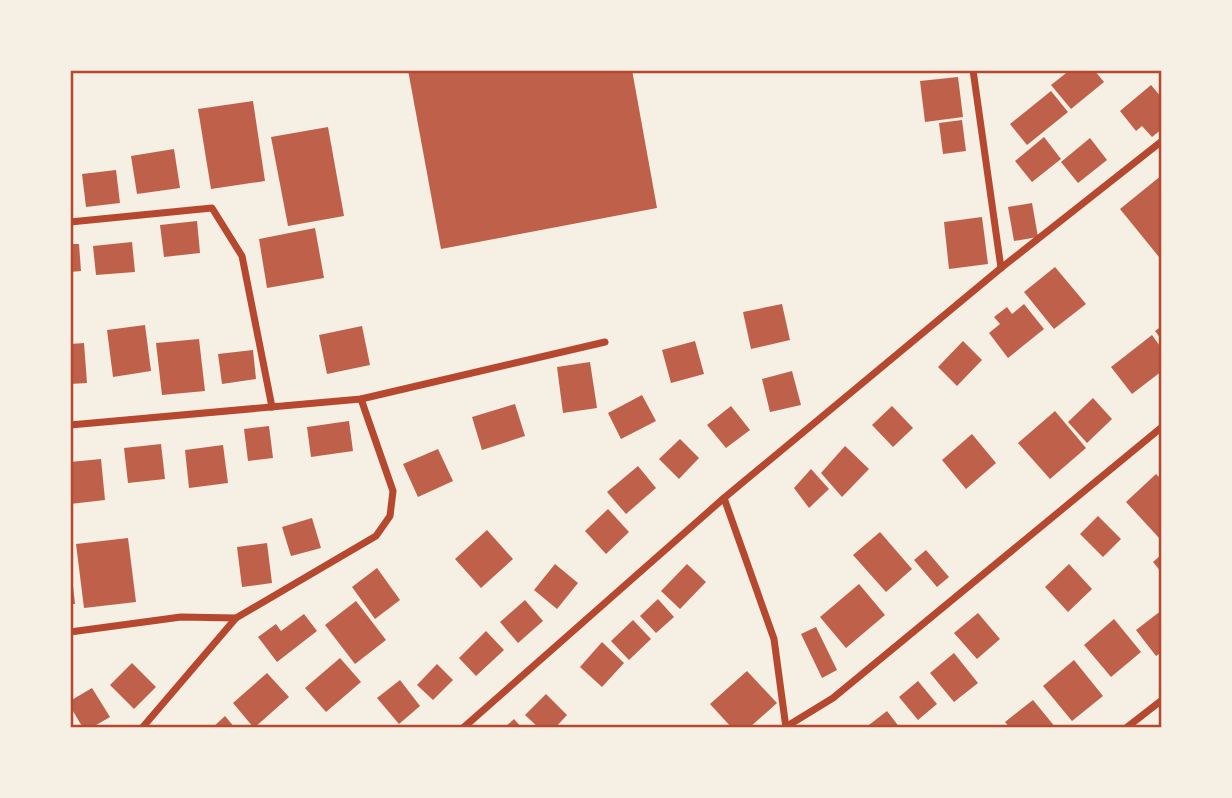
<svg xmlns="http://www.w3.org/2000/svg" width="1232" height="798" font-family="Montserrat,sans-serif">
<style>
.building{fill:#bf614a}
.lines{fill:none;stroke-linecap:round;stroke-linejoin:round}
.minor{stroke:#b5482f;stroke-width:7}
.neatline{fill:none;stroke:#b5482f;stroke-width:2.5}
</style>
<rect width="100%" height="100%" fill="#f6efe4"/>
<!-- building -->
<g class="building">
<path d="M408 70H632L657 208 441 249Z"/>
<path d="M1070 70H1094L1104 82 1071 109 1051 85Z"/>
<path d="M958 77 963 117 925 122 920 81Z"/>
<path d="M1151 85 1162 98V129L1152 137 1142 126 1136 131 1120 111Z"/>
<path d="M1051 91 1068 112 1027 145 1010 124Z"/>
<path d="M253 101 265 181 211 189 198 109Z"/>
<path d="M962 120 966 151 943 154 939 123Z"/>
<path d="M328 127 344 216 288 226 271 137Z"/>
<path d="M1044 137 1061 159 1032 182 1015 161Z"/>
<path d="M1090 138 1107 160 1078 183 1061 162Z"/>
<path d="M174 149 180 188 137 194 131 156Z"/>
<path d="M116 170 120 203 86 207 82 174Z"/>
<path d="M1162 175V255L1159 257 1120 209Z"/>
<path d="M1032 203 1038 237 1014 241 1008 207Z"/>
<path d="M982 217 988 264 949 269 944 222Z"/>
<path d="M197 221 200 253 164 257 160 225Z"/>
<path d="M315 228 324 278 267 288 259 239Z"/>
<path d="M132 242 135 272 96 275 93 246Z"/>
<path d="M70 244H79L81 271 70 272Z"/>
<path d="M1055 267 1086 304 1054 329 1024 292Z"/>
<path d="M782 304 790 340 751 349 743 312Z"/>
<path d="M1024 304 1044 329 1008 358 989 333 1000 324 994 317 1007 307 1012 314Z"/>
<path d="M145 325 151 371 113 377 107 330Z"/>
<path d="M362 326 370 365 327 374 319 335Z"/>
<path d="M1162 326V340L1155 331Z"/>
<path d="M1152 335 1162 349V371L1132 394 1111 367Z"/>
<path d="M199 339 205 391 162 395 156 343Z"/>
<path d="M695 341 704 374 671 383 662 350Z"/>
<path d="M963 341 982 360 957 386 938 367Z"/>
<path d="M84 343 87 383 70 384V344Z"/>
<path d="M253 350 256 379 222 384 218 354Z"/>
<path d="M590 362 597 408 563 413 557 367Z"/>
<path d="M792 371 801 405 770 412 762 379Z"/>
<path d="M642 395 656 421 621 439 608 413Z"/>
<path d="M1093 398 1112 419 1087 443 1068 422Z"/>
<path d="M515 404 525 436 482 450 472 417Z"/>
<path d="M731 406 750 430 726 448 707 425Z"/>
<path d="M892 406 913 428 893 447 872 425Z"/>
<path d="M1055 411 1086 448 1050 479 1018 443Z"/>
<path d="M349 421 353 451 311 457 307 427Z"/>
<path d="M269 426 273 458 248 461 244 429Z"/>
<path d="M972 434 996 463 966 489 942 460Z"/>
<path d="M680 439 699 458 679 479 659 459Z"/>
<path d="M161 444 165 479 128 483 124 448Z"/>
<path d="M223 445 228 483 189 488 185 450Z"/>
<path d="M845 446 869 469 842 497 821 473Z"/>
<path d="M438 449 453 481 418 497 403 464Z"/>
<path d="M101 459 105 500 70 504V462Z"/>
<path d="M638 466 656 488 626 514 607 492Z"/>
<path d="M811 469 829 489 809 508 794 488Z"/>
<path d="M1156 474 1162 480V537L1160 539 1126 502Z"/>
<path d="M608 509 629 532 606 554 585 531Z"/>
<path d="M1098 516 1121 539 1103 557 1080 534Z"/>
<path d="M312 518 321 548 291 556 282 527Z"/>
<path d="M487 530 513 559 481 588 455 559Z"/>
<path d="M880 532 912 569 886 592 853 555Z"/>
<path d="M128 538 136 602 84 608 76 544Z"/>
<path d="M267 543 272 583 242 587 237 547Z"/>
<path d="M926 550 949 577 937 587 914 560Z"/>
<path d="M1162 554V573L1153 562Z"/>
<path d="M555 564 578 583 557 609 534 590Z"/>
<path d="M687 564 706 582 680 609 661 591Z"/>
<path d="M1069 564 1092 589 1068 612 1045 587Z"/>
<path d="M377 568 400 600 375 619 352 587Z"/>
<path d="M70 577H72L75 604H70Z"/>
<path d="M859 584 885 615 846 648 820 617Z"/>
<path d="M658 599 674 617 656 633 640 616Z"/>
<path d="M525 600 543 621 518 643 500 622Z"/>
<path d="M356 601 386 640 355 664 325 625Z"/>
<path d="M1162 610V652L1156 656 1136 630Z"/>
<path d="M978 613 1000 639 977 659 954 633Z"/>
<path d="M304 614 317 631 277 662 258 637 276 624 281 631Z"/>
<path d="M1114 619 1141 652 1111 677 1084 645Z"/>
<path d="M633 620 651 639 629 660 611 641Z"/>
<path d="M816 627 837 670 822 678 801 634Z"/>
<path d="M486 631 504 650 476 676 459 658Z"/>
<path d="M602 642 624 663 602 687 580 667Z"/>
<path d="M954 653 978 683 954 702 930 673Z"/>
<path d="M340 658 361 682 326 712 305 688Z"/>
<path d="M1074 660 1103 696 1072 721 1043 686Z"/>
<path d="M132 663 156 687 134 709 110 685Z"/>
<path d="M437 664 453 680 433 700 417 685Z"/>
<path d="M747 671 777 703 749 728H732L710 704Z"/>
<path d="M267 673 289 697 254 728 233 703Z"/>
<path d="M400 680 420 706 399 724 377 698Z"/>
<path d="M918 681 937 704 918 720 899 697Z"/>
<path d="M92 688 110 717 91 728H83L70 706V701Z"/>
<path d="M546 694 567 715 555 728H539L525 715Z"/>
<path d="M1033 700 1056 728H1010L1005 722Z"/>
<path d="M887 711 900 728H865Z"/>
<path d="M225 716 235 728H212Z"/>
<path d="M514 719 522 728H504Z"/>
</g>
<g class="lines">
<!-- minor -->
<g class="minor">
<path d="M973 70 1001 268"/>
<path d="M70 222 212 208 242 256 272 407"/>
<path d="M70 425 361 399 605 342"/>
<path d="M724 498 774 639 786 728"/>
<path d="M70 632 181 617 236 618"/>
<path d="M142 728 236 618 376 536 390 516 393 491 361 399"/>
<path d="M463 728 724 498 1001 268 1162 141"/>
<path d="M784 728 833 698 1162 427"/>
<path d="M1126 728 1162 700"/>
</g>
</g>
<!-- border -->
<rect width="1232" height="798" fill="none" stroke="#f6efe4" stroke-width="144"/>
<rect x="72" y="72" width="1088" height="654" class="neatline"/>
</svg>
